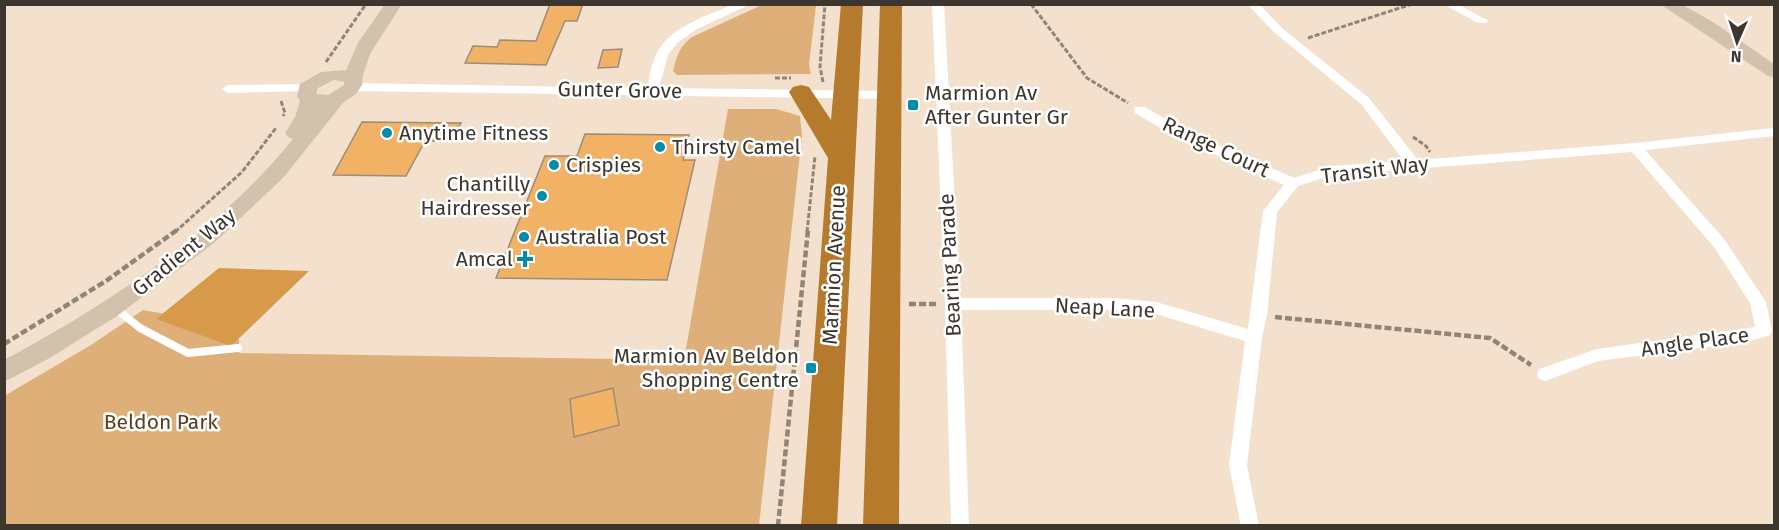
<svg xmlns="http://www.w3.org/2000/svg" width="1779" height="530" font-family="'Fira Sans',sans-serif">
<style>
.green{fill:#deaf78}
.water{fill:#d7994a}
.building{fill:#f2b265;stroke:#9c8c7a;stroke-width:1.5}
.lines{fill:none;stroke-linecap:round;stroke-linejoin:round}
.path-far1{stroke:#928578;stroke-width:3;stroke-dasharray:5 2;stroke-linecap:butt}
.path{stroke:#928578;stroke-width:4.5;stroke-dasharray:7 3;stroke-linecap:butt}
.lane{stroke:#fff;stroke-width:8}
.street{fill:#fff;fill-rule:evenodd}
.secondary{fill:#d2c1ac;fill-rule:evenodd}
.highway{fill:#b57a2c;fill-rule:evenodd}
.poi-dot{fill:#008caa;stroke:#fff;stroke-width:2}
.labels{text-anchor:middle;stroke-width:5;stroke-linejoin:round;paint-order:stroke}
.street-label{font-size:21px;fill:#3d362e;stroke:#fff}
.poi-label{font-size:21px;fill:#3d362e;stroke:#fff;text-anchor:start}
.park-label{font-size:21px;fill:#5a401f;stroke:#fff}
</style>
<rect width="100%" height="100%" fill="#f3e1ce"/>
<!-- green -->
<g class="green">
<path d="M764 4 816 5 809 65 811 74 677 75 673 71C677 56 679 47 692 37Z"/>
<path d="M728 109H776L800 116 802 135 759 525H5L4 396 91 345 143 310 183 317 239 340V353L684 360Z"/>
</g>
<!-- water -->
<path class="water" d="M219 268 309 271 231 346 156 319Z"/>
<!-- building -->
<g class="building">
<path d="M550 4H583L577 21H565L546 65 465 63 473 46 497 47 500 40 536 41Z"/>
<path d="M622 49 618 67 598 68 603 50Z"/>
<path d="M362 122 461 123 452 141H425L406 176 333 175Z"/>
<path d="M585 134 689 135 683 160H695L667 280 496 278 545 156H577Z"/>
<path d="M613 388 619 425 574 437 570 399Z"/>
</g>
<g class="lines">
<!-- path-far1 -->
<g class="path-far1">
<path d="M1031 4 1087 78 1128 103"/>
<path d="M1308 38 1412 4"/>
<path d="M326 62 366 4"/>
<path d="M775 78H791"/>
<path d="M823 82 820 67 825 4"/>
<path d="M281 101 285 113 283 116"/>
<path d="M1413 137 1426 146 1430 152"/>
<path d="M175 232 242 172 276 128"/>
<path d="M807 232 815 156"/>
</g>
<!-- path -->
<g class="path">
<path d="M909 304H937"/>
<path d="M1275 317 1490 338 1531 365"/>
<path d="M4 344 106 281 177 230"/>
<path d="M778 526 808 230"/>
</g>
<!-- lane -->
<path class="lane" d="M115 308 140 328 188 353 238 348"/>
<!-- street -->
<g class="street">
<path d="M735 4H751L697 29 678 42 668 55 659 88 889 91 895 95 889 99 352 91 346 87 352 83 647 88C650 76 651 62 658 51 673 25 709 15 735 4Z"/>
<path d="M932 4H944L960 298H1113L1156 302 1248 329 1263 211 1284 185 1176 137 1135 113 1134 110 1135 107H1145L1186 131 1294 178 1332 166 1404 161 1361 104 1275 33 1247 4H1259L1283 29 1369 98 1418 160 1635 143 1774 128V136L1645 150 1724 239 1766 302 1772 331 1770 335 1746 342 1598 361 1545 381 1539 379 1537 374 1539 369 1597 349 1755 327 1750 303 1714 247 1632 152 1333 175 1298 186 1277 212 1267 315 1262 337 1247 465 1259 526H1241L1229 465 1245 341 1156 314 1113 310H961L969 526H951L945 304Z"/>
<path d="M1443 4H1458L1488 21 1486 23H1478Z"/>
<path d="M307 84 311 85 313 88 311 91 228 93 222 89 228 85Z"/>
</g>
<!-- secondary -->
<g class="secondary">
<path d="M385 4H402L370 54 363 75 362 85 356 94 343 103 283 178 214 243 117 316 48 359 4 382V360C110 303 217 233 293 139L288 137 285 133 295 117 300 101 297 96 300 84 321 72 346 70 358 43ZM334 80 344 82V85L328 95 316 94 318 88Z"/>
<path d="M1660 4H1681L1713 22 1774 64V77L1768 76Z"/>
</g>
<!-- highway -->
<g class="highway">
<path d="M841 4H863L837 526H801L828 158 789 92 793 87 801 85 809 87 831 120Z"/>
<path d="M880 4H902L899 526H863Z"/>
</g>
</g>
<!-- markers -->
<g class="poi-dot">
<rect x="907" y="99" width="12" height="12" rx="3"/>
<circle cx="387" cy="133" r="6"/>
<circle cx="660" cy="147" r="6"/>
<circle cx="554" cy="165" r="6"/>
<circle cx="542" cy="196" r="6"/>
<circle cx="524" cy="237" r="6"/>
<path d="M522 250h6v6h6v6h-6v6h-6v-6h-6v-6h6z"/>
<rect x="805" y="362" width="12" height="12" rx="3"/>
</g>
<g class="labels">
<!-- street labels -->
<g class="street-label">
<text transform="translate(620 90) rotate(1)" y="7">Gunter Grove</text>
<text transform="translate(1216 147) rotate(25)" y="7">Range Court</text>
<text transform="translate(1375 170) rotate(-7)" y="7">Transit Way</text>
<text transform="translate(184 252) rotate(-39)" y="7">Gradient Way</text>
<text transform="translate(834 265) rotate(-87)" y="7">Marmion Avenue</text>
<text transform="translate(950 265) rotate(-93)" y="7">Bearing Parade</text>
<text transform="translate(1105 308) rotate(3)" y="7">Neap Lane</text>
<text transform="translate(1695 342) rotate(-8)" y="7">Angle Place</text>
</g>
<!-- poi labels -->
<g class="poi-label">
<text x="925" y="100">Marmion Av<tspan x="925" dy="24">After Gunter Gr</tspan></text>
<text x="399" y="140">Anytime Fitness</text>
<text x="672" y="154">Thirsty Camel</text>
<text x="566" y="172">Crispies</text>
<text x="530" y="191" text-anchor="end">Chantilly<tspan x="530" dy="24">Hairdresser</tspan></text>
<text x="536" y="244">Australia Post</text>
<text x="513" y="266" text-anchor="end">Amcal</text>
<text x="799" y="363" text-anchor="end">Marmion Av Beldon<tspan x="799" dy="24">Shopping Centre</tspan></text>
</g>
<!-- park labels -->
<g class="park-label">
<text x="161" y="429">Beldon Park</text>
</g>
</g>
<!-- border -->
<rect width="1779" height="530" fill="none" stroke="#3d362e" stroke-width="12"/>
<!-- north arrow -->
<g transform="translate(1737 42) rotate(183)" stroke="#ffffff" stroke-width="4.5" paint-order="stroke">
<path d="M0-4.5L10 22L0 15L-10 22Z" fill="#3d362e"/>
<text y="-9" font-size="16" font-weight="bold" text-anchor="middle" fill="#3d362e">N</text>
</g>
</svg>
